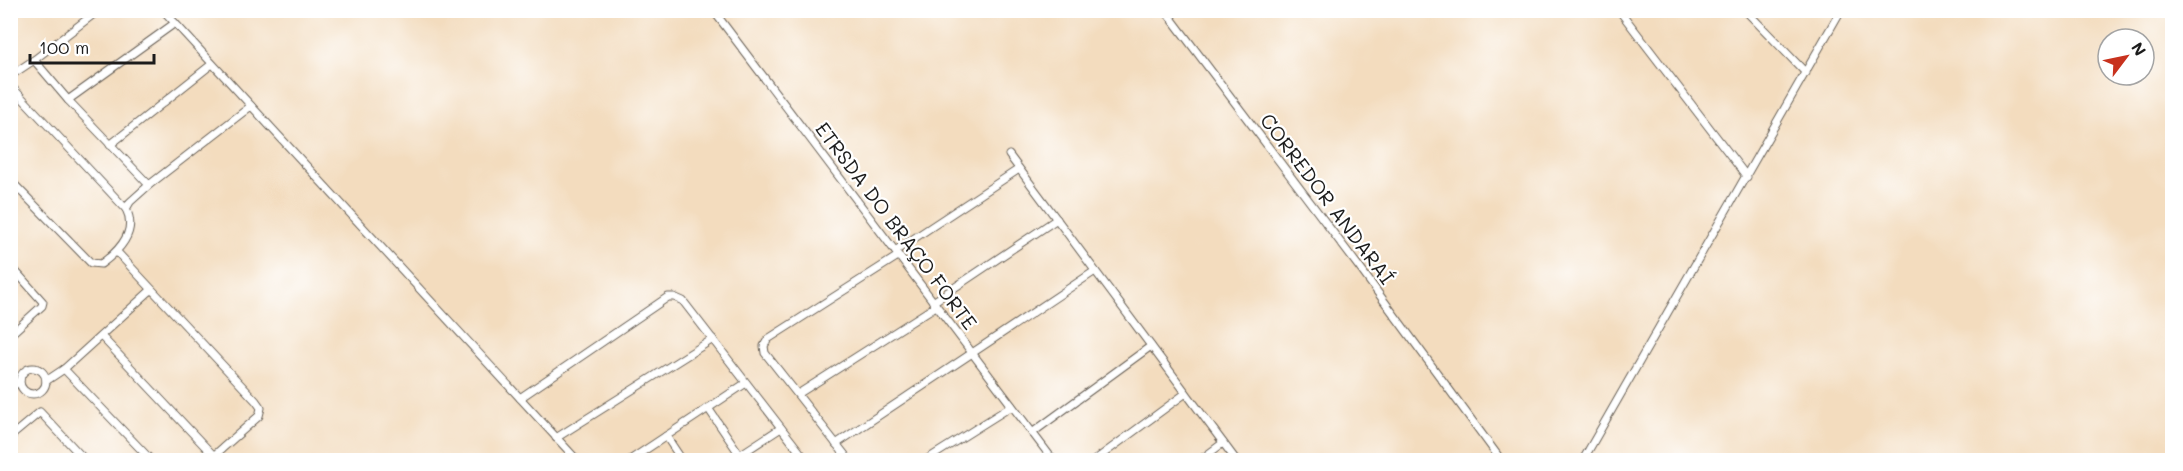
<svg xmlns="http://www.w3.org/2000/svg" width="2183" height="471" font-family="Mali,sans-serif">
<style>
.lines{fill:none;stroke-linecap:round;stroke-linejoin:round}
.street-casing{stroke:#675f55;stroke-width:9}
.street{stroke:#fff;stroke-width:7}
.labels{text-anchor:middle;stroke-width:4.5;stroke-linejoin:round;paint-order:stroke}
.street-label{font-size:20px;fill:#1c1c1c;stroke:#fff}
</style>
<rect width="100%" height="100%" fill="#fff"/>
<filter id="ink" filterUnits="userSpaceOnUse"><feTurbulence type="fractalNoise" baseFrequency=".0167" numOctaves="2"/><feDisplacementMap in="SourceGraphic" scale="12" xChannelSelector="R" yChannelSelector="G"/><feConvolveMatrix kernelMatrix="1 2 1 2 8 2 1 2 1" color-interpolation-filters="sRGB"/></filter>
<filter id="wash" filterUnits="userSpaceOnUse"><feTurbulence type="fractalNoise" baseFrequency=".008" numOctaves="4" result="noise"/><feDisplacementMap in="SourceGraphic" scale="24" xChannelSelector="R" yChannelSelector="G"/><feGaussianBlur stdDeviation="1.35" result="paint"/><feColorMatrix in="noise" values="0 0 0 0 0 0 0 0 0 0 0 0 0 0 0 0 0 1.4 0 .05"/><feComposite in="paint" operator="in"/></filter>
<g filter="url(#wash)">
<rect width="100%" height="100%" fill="#f3dcbe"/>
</g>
<g filter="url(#ink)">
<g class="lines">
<!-- street casing -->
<g class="street-casing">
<g id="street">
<path d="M99 10 34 60 68 100 149 185 251 106"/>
<path d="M163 10 577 460"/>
<path d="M713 10 1053 460"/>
<path d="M1165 10 1359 267 1501 460"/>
<path d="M1619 10 1747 177"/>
<path d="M1745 10 1806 73"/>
<path d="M10 76 34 60"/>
<path d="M10 85 126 209"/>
<path d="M68 100 175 23"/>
<path d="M110 145 212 64"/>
<path d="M1009 155 1236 460"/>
<path d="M10 180 91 263 101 264C119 251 138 232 126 209L130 202 149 185"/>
<path d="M895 251 1019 169"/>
<path d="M117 252 256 401 261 408 259 416 209 460"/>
<path d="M10 265 43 302 42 306 10 335"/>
<path d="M933 302 1057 219"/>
<path d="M101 336 214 456"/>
<circle cx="33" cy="381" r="13"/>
<path d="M64 369 151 460"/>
<path d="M46 381 64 369 151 290"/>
<path d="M10 389 20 380"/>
<path d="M798 394 936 306"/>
<path d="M520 398 668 297H674L683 301 806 460"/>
<path d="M708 408 740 455"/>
<path d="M1032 433 1151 346"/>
<path d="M666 436 682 460"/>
<path d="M10 437 40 412 85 460"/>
<path d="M556 438 713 339"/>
<path d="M836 444 1095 271"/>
<path d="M10 454 17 460"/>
<path d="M630 460 746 383"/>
<path d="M732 460 781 428"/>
<path d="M849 460 765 353 764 346 768 339 898 256"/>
<path d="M926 460 1012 406"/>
<path d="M1095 460 1186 393"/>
<path d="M1200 460 1223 443"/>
<path d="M1583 460 1841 10"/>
</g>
</g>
<!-- street -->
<use href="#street" class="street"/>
</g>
</g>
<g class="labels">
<!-- street labels -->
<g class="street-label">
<text transform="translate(1327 199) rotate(53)" y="7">CORREDOR ANDARAÍ</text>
<text transform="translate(896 226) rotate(53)" y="7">ETRSDA DO BRAÇO FORTE</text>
</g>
</g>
<!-- margin -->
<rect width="2183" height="471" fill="none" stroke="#fff" stroke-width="36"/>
<!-- north arrow -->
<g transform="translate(2126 57) rotate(58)"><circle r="28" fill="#ffffff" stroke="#a4a4a4" stroke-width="1.5"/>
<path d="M0-4.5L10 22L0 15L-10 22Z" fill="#c8321e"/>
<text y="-9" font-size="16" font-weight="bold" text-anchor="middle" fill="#1c1c1c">N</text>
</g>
<!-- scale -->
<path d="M30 54v9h124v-9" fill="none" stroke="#1c1c1c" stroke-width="3"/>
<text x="39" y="54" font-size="18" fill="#1c1c1c" stroke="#ffffff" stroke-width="4.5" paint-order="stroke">100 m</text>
</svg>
